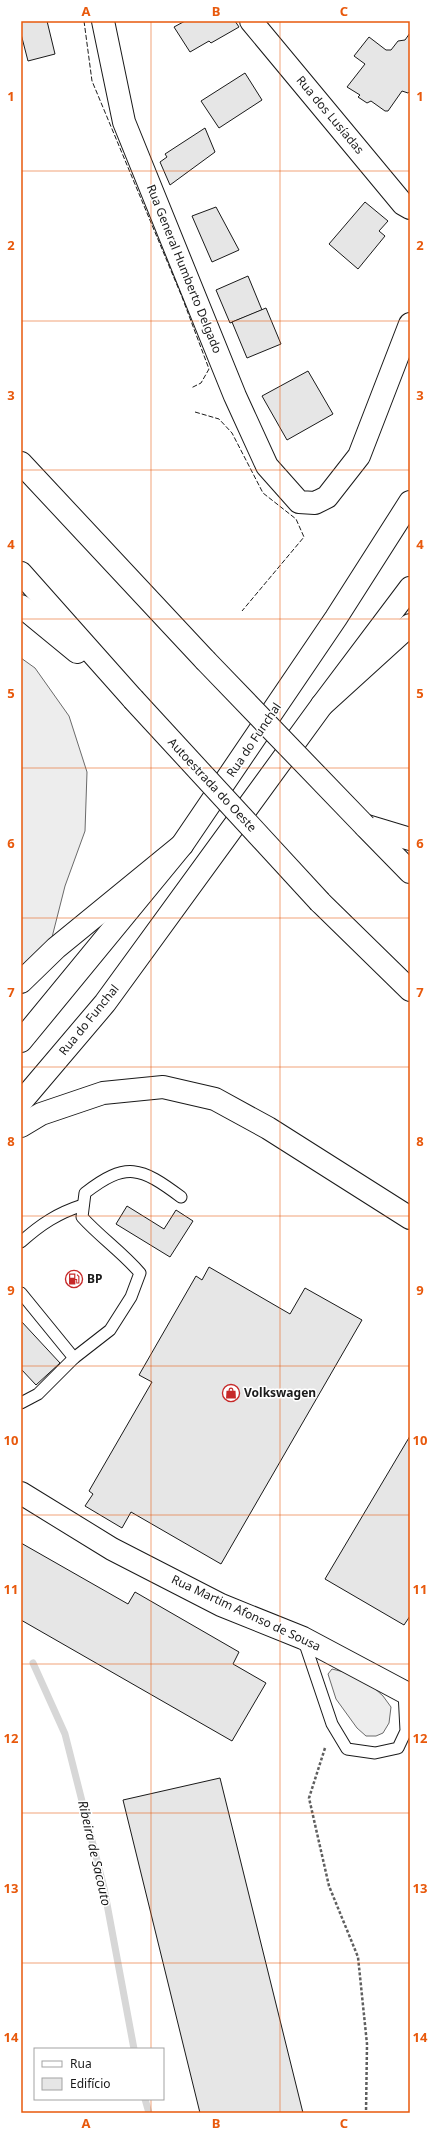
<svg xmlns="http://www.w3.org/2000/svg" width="431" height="2134" font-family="'Noto Sans',sans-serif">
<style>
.built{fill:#ededed;stroke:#6a6a6a}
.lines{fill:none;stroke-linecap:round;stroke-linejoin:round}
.stream{stroke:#d7d7d7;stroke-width:7}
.building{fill:#e6e6e6;stroke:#1a1a1a}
.service-casing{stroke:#1a1a1a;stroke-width:13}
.minor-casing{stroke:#1a1a1a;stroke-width:24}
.primary-casing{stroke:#1a1a1a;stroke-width:24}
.motorway-casing{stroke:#1a1a1a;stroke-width:24}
.path{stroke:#5f5f5f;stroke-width:2.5;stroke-dasharray:3 2;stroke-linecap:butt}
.service{stroke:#fff;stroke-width:11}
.minor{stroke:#fff;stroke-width:22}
.primary{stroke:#fff;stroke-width:22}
.motorway{stroke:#fff;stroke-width:22}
.motorway-bridge-casing{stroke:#1a1a1a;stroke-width:24;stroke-linecap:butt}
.motorway-bridge{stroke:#fff;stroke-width:22}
.fence{stroke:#1a1a1a;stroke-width:1;stroke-dasharray:5 2;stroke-linecap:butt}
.grid{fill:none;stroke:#e8590c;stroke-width:1;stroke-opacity:0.55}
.labels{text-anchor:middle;stroke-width:3;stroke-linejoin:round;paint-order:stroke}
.street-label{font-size:12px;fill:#1a1a1a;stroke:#fff}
.poi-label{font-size:12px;font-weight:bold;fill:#1a1a1a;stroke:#fff;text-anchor:start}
.water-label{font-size:13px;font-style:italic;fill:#1a1a1a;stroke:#fff}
.neatline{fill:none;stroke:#e8590c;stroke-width:1.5}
.grid-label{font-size:13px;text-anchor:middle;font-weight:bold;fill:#e8590c}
</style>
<rect width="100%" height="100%" fill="#fff"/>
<!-- built -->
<g class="built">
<path d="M21 658 35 668 69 716 87 772 85 831 65 886 47 957 21 977Z"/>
<path d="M332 1669 344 1672 371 1685 383 1696 391 1707 389 1723 383 1733 376 1736H366L357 1728 336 1699 328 1674Z"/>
</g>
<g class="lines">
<!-- stream -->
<g class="stream">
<path d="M33 1663 65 1734 104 1888 134 2049"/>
<path d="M145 2099 149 2113"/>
</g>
</g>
<!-- building -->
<g class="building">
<path d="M21 21H47L55 54 28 61 21 34Z"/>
<path d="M185 21H235L239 27 211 43 209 41 190 52 174 27Z"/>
<path d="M410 33V91L408 93 402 91 388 111H385L371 101 367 103 358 97 360 95 347 87 365 64 354 56 369 37 386 50H391L398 41 405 40Z"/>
<path d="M245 73 262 100 219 128 201 101Z"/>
<path d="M205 128 215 152 170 185 160 162 167 157 165 154Z"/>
<path d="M365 202 388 221 379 231 385 236 358 269 329 244Z"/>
<path d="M216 207 239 250 212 262 192 216Z"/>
<path d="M248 276 262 310 230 323 216 290Z"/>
<path d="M266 308 281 344 247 358 232 322Z"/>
<path d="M308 371 333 414 287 440 262 396Z"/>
<path d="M127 1206 164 1229 176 1210 193 1221 170 1257 116 1224Z"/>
<path d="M209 1267 290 1314 305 1288 362 1320 221 1564 131 1512 122 1528 85 1506 93 1494 89 1491 152 1382 139 1375 196 1276 202 1280Z"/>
<path d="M21 1321 60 1363 36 1385 21 1369Z"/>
<path d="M410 1436V1616L404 1625 325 1579Z"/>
<path d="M21 1543 128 1604 135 1592 239 1652 233 1664 266 1683 232 1741 21 1620Z"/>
<path d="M220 1778 303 2113H200L123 1800Z"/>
</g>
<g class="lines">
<!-- service casing -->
<g class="service-casing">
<g id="service">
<path d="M21 1242C41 1224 58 1213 83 1205"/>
<path d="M21 1293 74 1358"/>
<path d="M21 1403 38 1394 74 1358 110 1330 131 1297 140 1273C122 1252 100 1237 82 1217L85 1193C126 1161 141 1167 181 1197"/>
<path d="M303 1638 332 1724 347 1749 375 1753 398 1748 406 1731 404 1692"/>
</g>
</g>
<!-- minor casing -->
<g class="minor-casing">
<g id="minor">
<path d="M103 21 124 122 235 396 267 466 299 502 315 503 327 497 359 456 410 324"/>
<path d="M251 21 403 204 410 208"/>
<path d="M21 1493 112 1549 221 1605 303 1638 410 1695"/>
</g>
</g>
<!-- primary casing -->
<g class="primary-casing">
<g id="primary">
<path d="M21 1041 182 845 336 618 410 502"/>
<path d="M21 1102 105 1003 322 705 410 588"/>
</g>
</g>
<!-- motorway casing -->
<g class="motorway-casing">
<g id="motorway">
<path d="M21 463 205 660"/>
<path d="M21 573 133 699"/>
<path d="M21 606 77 652"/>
<path d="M322 705 410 625"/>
<path d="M365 826 410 872"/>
<path d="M367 826 410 839"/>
<path d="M320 902 410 990"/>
<path d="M21 982 56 948 182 845"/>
<path d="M21 1126 41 1114 103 1093 163 1087 215 1099 268 1128 410 1218"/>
</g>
</g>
<!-- path -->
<path class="path" d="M325 1748 309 1798 329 1886 358 1957 367 2044 366 2113"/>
<!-- service -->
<use href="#service" class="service"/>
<!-- minor -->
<use href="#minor" class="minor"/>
<!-- primary -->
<use href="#primary" class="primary"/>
<!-- motorway -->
<use href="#motorway" class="motorway"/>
<!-- motorway-bridge casing -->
<g class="motorway-bridge-casing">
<g id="motorway-bridge">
<path d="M205 660 365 826"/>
<path d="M133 699 320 902"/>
</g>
</g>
<!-- motorway-bridge -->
<use href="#motorway-bridge" class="motorway-bridge"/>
<!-- fence -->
<g class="fence">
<path d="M84 21 92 81 182 297 209 369 201 383 191 388"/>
<path d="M195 412 219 419 232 433 263 493 296 519 304 537 242 611"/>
</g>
</g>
<!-- grid -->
<path class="grid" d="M151 21V2049M280 21V2113M21 171H410M21 321H410M21 470H410M21 619H410M21 768H410M21 918H410M21 1067H410M21 1216H410M21 1366H410M21 1515H410M21 1664H410M21 1813H410M21 1963H410M151 2099V2113"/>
<!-- icons -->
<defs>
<g id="fuel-ring" transform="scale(0.9)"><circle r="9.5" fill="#fff" stroke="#c62828" stroke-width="1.5"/><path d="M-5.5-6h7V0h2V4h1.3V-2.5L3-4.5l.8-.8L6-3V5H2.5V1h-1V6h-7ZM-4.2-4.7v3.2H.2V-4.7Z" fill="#c62828"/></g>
<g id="shop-ring" transform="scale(0.9)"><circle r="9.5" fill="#fff" stroke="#c62828" stroke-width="1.5"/><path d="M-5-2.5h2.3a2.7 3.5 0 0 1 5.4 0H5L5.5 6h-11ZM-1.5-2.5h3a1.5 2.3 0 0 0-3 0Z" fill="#c62828"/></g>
</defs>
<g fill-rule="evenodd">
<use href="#fuel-ring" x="74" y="1279"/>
<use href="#shop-ring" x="231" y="1393"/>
</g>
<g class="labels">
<!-- street labels -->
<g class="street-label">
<text transform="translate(330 115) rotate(50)" y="4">Rua dos Lusíadas</text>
<text transform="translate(184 269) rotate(68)" y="4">Rua General Humberto Delgado</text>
<text transform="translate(254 740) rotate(-56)" y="4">Rua do Funchal</text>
<text transform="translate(212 785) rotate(47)" y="4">Autoestrada do Oeste</text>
<text transform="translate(89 1020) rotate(-51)" y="4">Rua do Funchal</text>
<text transform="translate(246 1613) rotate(25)" y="4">Rua Martim Afonso de Sousa</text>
</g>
<!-- poi labels -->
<g class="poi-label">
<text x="87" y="1283">BP</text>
<text x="244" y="1397">Volkswagen</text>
</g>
<!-- water labels -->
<g class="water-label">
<text transform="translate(95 1853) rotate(77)" y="5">Ribeira de Sacouto</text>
</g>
</g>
<!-- border -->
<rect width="431" height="2134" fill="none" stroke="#ffffff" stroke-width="44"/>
<!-- legend -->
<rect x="34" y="2048" width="130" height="52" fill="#ffffff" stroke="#a3a3a3"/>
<rect x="42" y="2061" width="20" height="6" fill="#ffffff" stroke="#a3a3a3"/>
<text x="70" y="2068" font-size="12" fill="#1a1a1a">Rua</text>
<rect x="42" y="2078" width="20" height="12" fill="#e6e6e6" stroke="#a3a3a3"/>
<text x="70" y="2088" font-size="12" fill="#1a1a1a">Edifício</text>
<rect x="22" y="22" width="387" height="2090" class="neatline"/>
<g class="grid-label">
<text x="86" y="16">A</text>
<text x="216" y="16">B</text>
<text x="344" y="16">C</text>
<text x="11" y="101">1</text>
<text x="420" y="101">1</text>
<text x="11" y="250">2</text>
<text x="420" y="250">2</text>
<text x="11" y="400">3</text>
<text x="420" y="400">3</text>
<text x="11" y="549">4</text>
<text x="420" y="549">4</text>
<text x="11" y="698">5</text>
<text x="420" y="698">5</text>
<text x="11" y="848">6</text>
<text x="420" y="848">6</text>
<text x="11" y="997">7</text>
<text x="420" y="997">7</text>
<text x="11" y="1146">8</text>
<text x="420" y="1146">8</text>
<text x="11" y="1295">9</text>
<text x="420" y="1295">9</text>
<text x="11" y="1445">10</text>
<text x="420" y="1445">10</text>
<text x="11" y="1594">11</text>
<text x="420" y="1594">11</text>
<text x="11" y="1743">12</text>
<text x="420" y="1743">12</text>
<text x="11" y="1893">13</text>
<text x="420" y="1893">13</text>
<text x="11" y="2042">14</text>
<text x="420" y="2042">14</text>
<text x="86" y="2128">A</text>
<text x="216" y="2128">B</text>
<text x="344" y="2128">C</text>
</g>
</svg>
